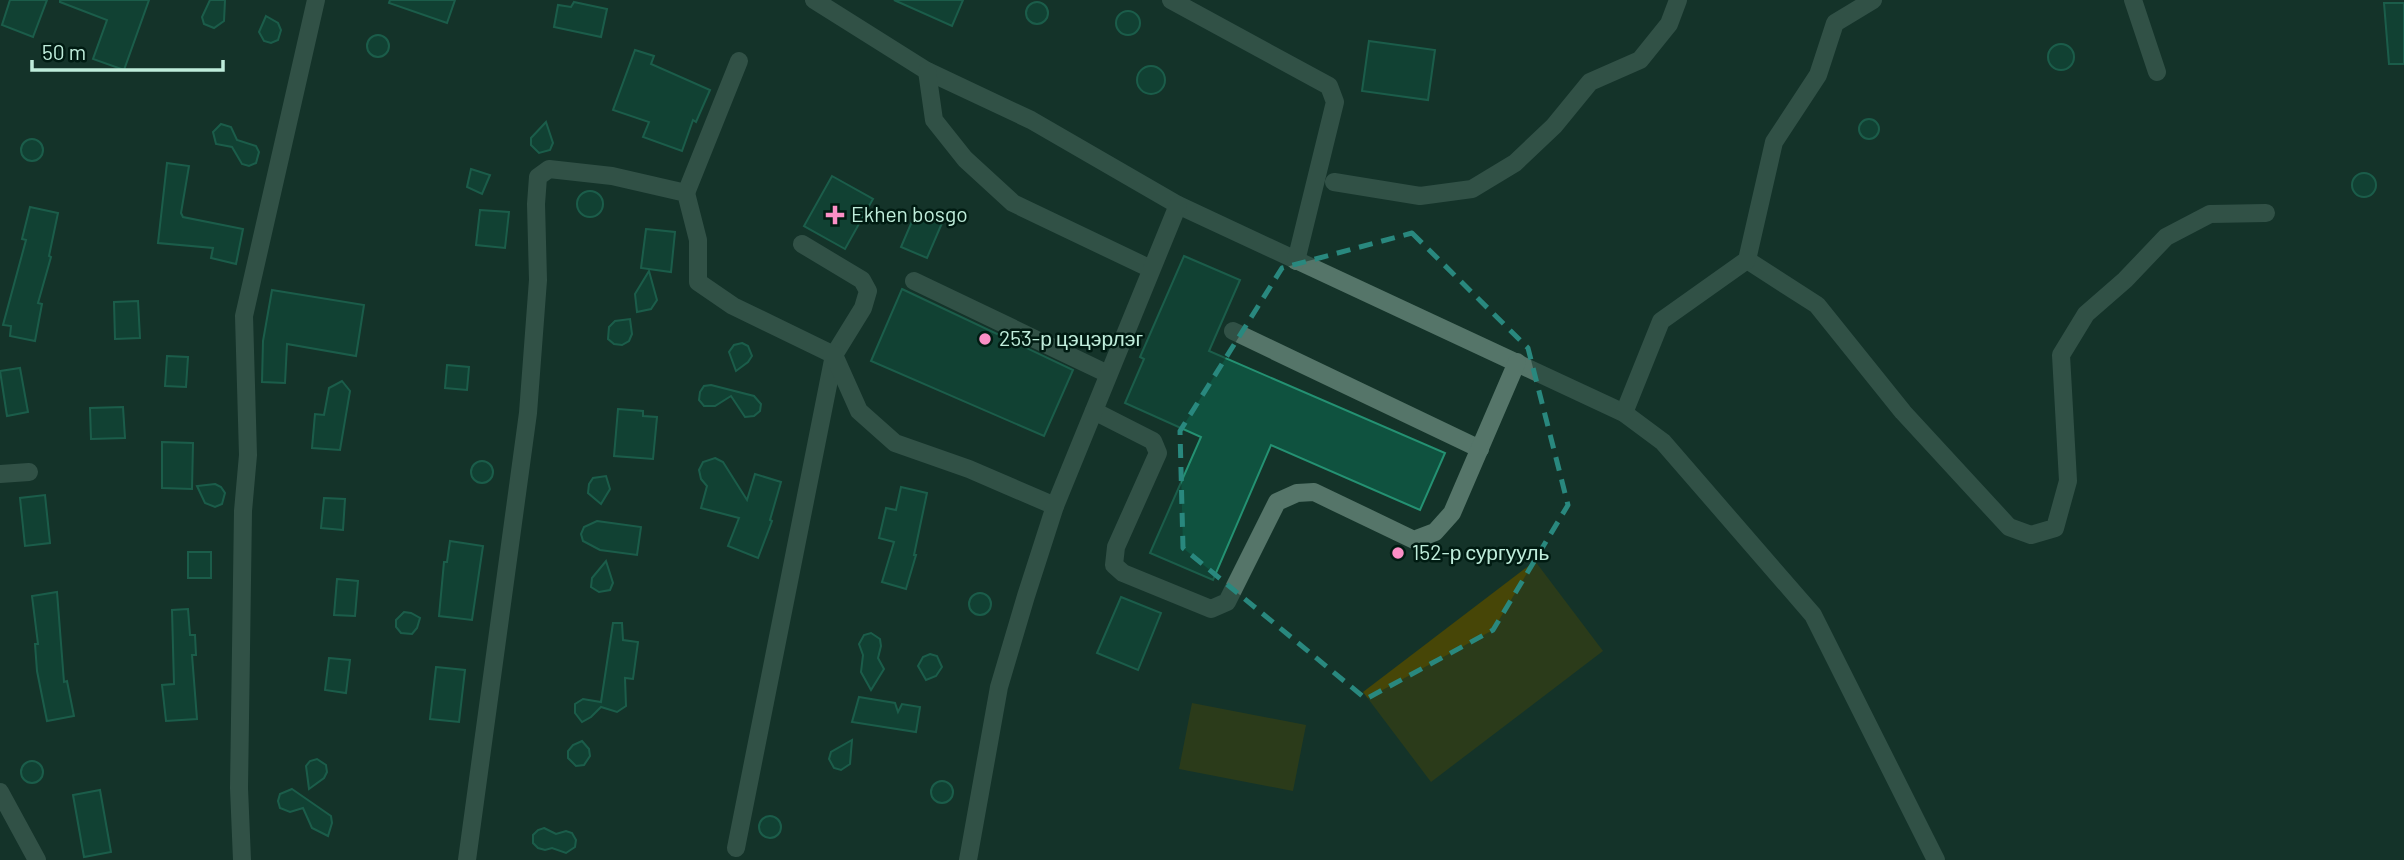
<svg xmlns="http://www.w3.org/2000/svg" width="2404" height="860" font-family="Barlow,sans-serif">
<style>
.green{fill:#474607}
.building{fill:#0f523f;stroke:#249172;stroke-width:2}
.lines{fill:none;stroke-linecap:round;stroke-linejoin:round}
.minor{stroke:#557569;stroke-width:18}
.marked{fill:none;stroke:#29887e;stroke-width:5;stroke-dasharray:14 9;stroke-linejoin:round}
.poi-dot{fill:#fb8fc6;stroke:#001b12;stroke-width:2.5}
.labels{text-anchor:middle;stroke-width:5;stroke-linejoin:round;paint-order:stroke}
.poi-label{font-size:21px;fill:#bfeddb;stroke:#001b12;text-anchor:start}
</style>
<rect width="100%" height="100%" fill="#143329"/>
<!-- green -->
<g class="green">
<path d="M1535 561 1603 651 1431 782 1363 692Z"/>
<path d="M1192 703 1306 725 1293 791 1179 769Z"/>
</g>
<!-- building -->
<g class="building">
<path d="M10 0H47L33 37 2 25Z"/>
<path d="M60 0H149L124 70 93 59 107 20 60 2Z"/>
<path d="M210 0H225L224 21 214 28 204 24 202 17Z"/>
<path d="M390 0H455L447 23 389 3Z"/>
<path d="M894 0H963L952 26Z"/>
<path d="M574 2 607 9 601 37 554 27 558 5 571 7Z"/>
<circle cx="1037" cy="13" r="11"/>
<path d="M2384 3H2404V64H2389Z"/>
<circle cx="1128" cy="23" r="12"/>
<path d="M266 16 278 23 281 30 278 40 271 43 264 41 259 32Z"/>
<circle cx="378" cy="46" r="11"/>
<path d="M1369 41 1435 50 1428 100 1362 91Z"/>
<circle cx="2061" cy="57" r="13"/>
<path d="M635 50 654 56 651 64 710 90 696 122 693 120 682 151 643 137 649 122 613 110Z"/>
<circle cx="1151" cy="80" r="14"/>
<circle cx="1869" cy="129" r="10"/>
<path d="M546 122 553 143 550 150 539 153 531 145V138Z"/>
<path d="M221 124 231 127 237 140 256 146 259 152 256 163 249 166 242 164 232 147 216 144 213 132Z"/>
<circle cx="32" cy="150" r="11"/>
<path d="M167 163 189 166 181 213 183 217 243 229 236 264 211 258 213 248 158 243Z"/>
<path d="M471 169 490 175 482 194 467 187Z"/>
<circle cx="2364" cy="185" r="12"/>
<path d="M832 176 873 199 845 249 804 226Z"/>
<circle cx="590" cy="204" r="13"/>
<path d="M30 207 58 213 49 256 51 257 38 303 42 304 35 341 10 336 11 326 3 325 26 240 22 239Z"/>
<path d="M480 210 509 212 505 248 476 245Z"/>
<path d="M916 212 942 223 927 258 901 247Z"/>
<path d="M646 229 675 232 671 272 641 268Z"/>
<path d="M1184 256 1240 280 1209 351 1445 453 1420 510 1271 445 1213 580 1150 553 1201 437 1125 403 1144 359 1140 357Z"/>
<path d="M649 271 657 300 651 309 637 312 635 294Z"/>
<path d="M902 289 1073 370 1044 436 871 361Z"/>
<path d="M272 290 364 305 356 356 287 344 285 383 262 382 263 341Z"/>
<path d="M138 301 140 338 115 339 114 302Z"/>
<path d="M630 319 632 334 629 341 622 345 614 344 608 339 609 327 615 321Z"/>
<path d="M742 343 748 346 752 356 748 362 736 371 729 352 734 345Z"/>
<path d="M167 356 188 357 186 387 165 386Z"/>
<path d="M447 365 469 367 467 390 445 388Z"/>
<path d="M20 368 28 412 7 416 0 371Z"/>
<path d="M342 381 350 391 340 450 312 448 315 414 324 415 329 388Z"/>
<path d="M711 385 754 396 761 404 760 411 754 416 745 417 731 396 715 406H704L699 400 700 392 704 386Z"/>
<path d="M123 407 125 438 91 439 90 408Z"/>
<path d="M618 409 643 411V416L657 417 653 459 614 456Z"/>
<path d="M162 442 193 443 192 489 162 488Z"/>
<path d="M715 458 723 462 747 500 755 474 781 482 770 520 772 521 758 558 728 546 739 518 701 508 707 486 701 479 699 470 703 462Z"/>
<circle cx="482" cy="472" r="11"/>
<path d="M606 476 610 489 601 504 588 493 589 484 593 478Z"/>
<path d="M215 484 221 487 225 493 222 504 215 507 205 503 197 486Z"/>
<path d="M901 487 927 493 914 555H916L906 589 882 582 894 542 879 538 886 508 896 510Z"/>
<path d="M45 495 50 543 25 546 20 498Z"/>
<path d="M324 498 345 499 343 530 321 528Z"/>
<path d="M597 521 641 527 637 555 600 550 583 541 581 534 584 527Z"/>
<path d="M450 541 483 546 472 620 439 616 444 562H447Z"/>
<rect x="188" y="552" width="23" height="26"/>
<path d="M606 561 613 583 610 590 599 592 591 587 592 578Z"/>
<path d="M337 579 358 581 355 616 334 615Z"/>
<path d="M57 592 64 682 67 681 74 716 47 721 37 671 35 644H38L32 596Z"/>
<circle cx="980" cy="604" r="11"/>
<path d="M1121 597 1161 613 1138 670 1097 653Z"/>
<path d="M188 609 190 635H195L196 655H192L197 719 166 721 162 685 174 684 172 610Z"/>
<path d="M404 612 411 613 420 618 417 628 412 634 401 633 396 627V620Z"/>
<path d="M613 623H622L623 640 638 642 633 679 625 678 626 706 617 712 601 707 591 717 582 722 575 713V704L583 699 601 702Z"/>
<path d="M871 633 880 639 881 646 878 658 884 669 871 690 861 672 863 655 859 644 864 635Z"/>
<path d="M930 654 937 656 942 667 936 676 926 680 918 666 923 657Z"/>
<path d="M329 658 350 660 346 693 325 690Z"/>
<path d="M436 667 465 670 459 722 430 719Z"/>
<path d="M859 697 895 703 898 712 902 704 920 707 916 732 852 722Z"/>
<path d="M852 740 850 764 841 770 834 768 829 759 831 752Z"/>
<path d="M582 741 589 749 590 756 584 765 576 766 568 758V751L573 745Z"/>
<path d="M317 759 326 765 327 772 324 778 309 789 306 766 310 761Z"/>
<circle cx="32" cy="772" r="11"/>
<circle cx="942" cy="792" r="11"/>
<path d="M292 789 331 816 332 823 328 836 312 828 303 808 290 812 280 808 278 801 280 794Z"/>
<path d="M100 790 111 852 84 857 73 795Z"/>
<circle cx="770" cy="827" r="11"/>
<path d="M544 828 556 834 566 831 572 833 576 840 575 847 566 853 552 848 545 850 538 848 533 843V835L538 830Z"/>
</g>
<g class="lines">
<!-- minor -->
<g class="minor">
<path d="M814 0 927 71 1031 120 1178 205 1624 413 1663 442 1813 615 1936 860"/>
<path d="M1171 0 1329 86 1335 102 1296 261"/>
<path d="M2133 0 2157 72"/>
<path d="M927 71 934 120 965 159 1013 203 1151 269"/>
<path d="M1334 182 1420 196 1472 189 1515 163 1554 126 1590 82 1640 60 1669 24 1678 0"/>
<path d="M686 193 739 61"/>
<path d="M1747 260 1817 305 1903 412 2009 527 2031 535 2055 528 2068 481 2061 355 2086 314 2125 280 2166 237 2210 214 2266 213"/>
<path d="M914 281 1108 374"/>
<path d="M1233 331 1480 449"/>
<path d="M1094 411 1153 441 1158 453 1116 547 1114 565 1123 573 1211 609 1227 602 1277 502 1297 493 1314 492 1414 540 1435 532 1452 513 1517 362"/>
<path d="M1624 413 1661 321 1747 260 1774 142 1818 75 1835 23 1873 0"/>
<path d="M0 474 29 472"/>
<path d="M0 792 37 860"/>
<path d="M736 848 834 355 863 308 868 291 862 280 802 244"/>
<path d="M242 860 239 788 243 511 248 455 244 316 316 0"/>
<path d="M467 860 528 413 538 280 536 204 538 177 549 169 612 176 686 193 698 240V282L733 306 834 355 859 411 895 443 969 469 1055 506"/>
<path d="M968 860 999 687 1026 596 1055 506 1178 205"/>
</g>
</g>
<!-- marked area -->
<path d="M0 0H2404V860H0ZM1412 233 1528 348 1568 505 1493 630 1366 699 1183 548 1180 431 1282 268Z" fill="#143329" fill-opacity=".55" fill-rule="evenodd"/>
<path class="marked" d="M1412 233 1528 348 1568 505 1493 630 1366 699 1183 548 1180 431 1282 268Z"/>
<!-- markers -->
<g class="poi-dot">
<path d="M831.5 204.5h7v7h7v7h-7v7h-7v-7h-7v-7h7z"/>
<circle cx="985" cy="339" r="7"/>
<circle cx="1398" cy="553" r="7"/>
</g>
<g class="labels">
<!-- poi labels -->
<g class="poi-label">
<text x="851" y="222">Ekhen bosgo</text>
<text x="999" y="346">253-р цэцэрлэг</text>
<text x="1412" y="560">152-р сургууль</text>
</g>
</g>
<!-- scale -->
<path d="M32 60v10h191v-10" fill="none" stroke="#bfeddb" stroke-width="3.5"/>
<text x="42" y="60" font-size="21" fill="#bfeddb" stroke="#001b12" stroke-width="5" paint-order="stroke">50 m</text>
</svg>
